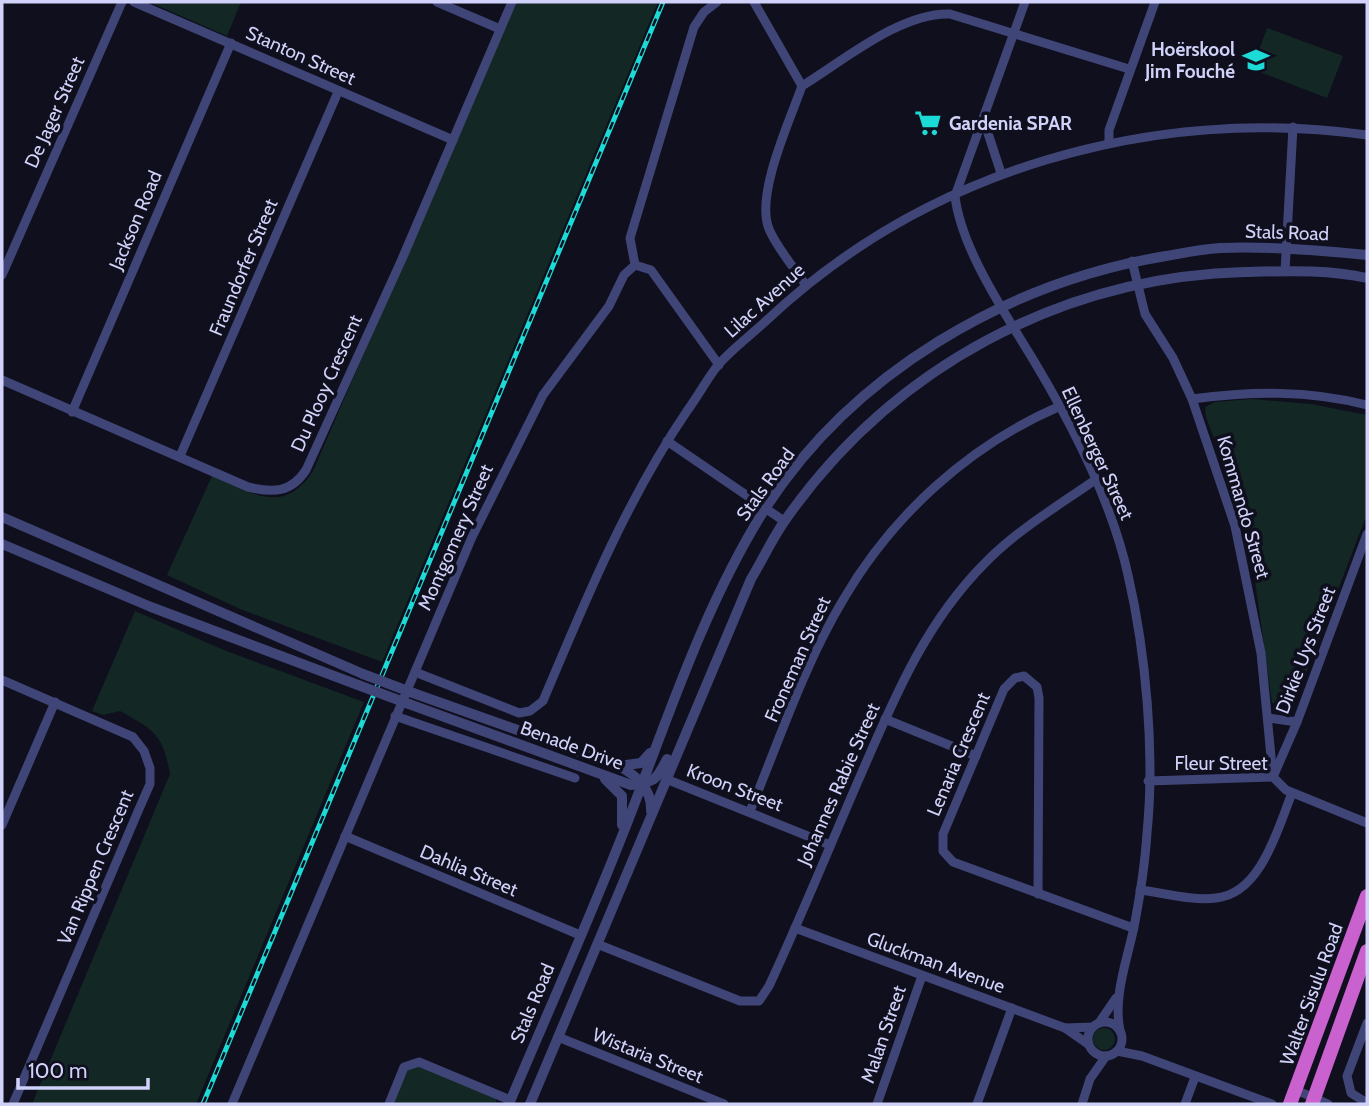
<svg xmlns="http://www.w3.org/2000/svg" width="1369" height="1106" font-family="Cabin,sans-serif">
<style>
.green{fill:#132724}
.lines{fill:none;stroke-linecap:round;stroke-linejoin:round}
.minor{stroke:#404577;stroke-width:9}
.tertiary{stroke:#404577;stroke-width:10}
.trunk{stroke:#c961ce;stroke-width:14}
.rail-casing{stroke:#1cdad5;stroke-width:5}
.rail{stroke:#0f0f1e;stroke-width:2.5;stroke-dasharray:8;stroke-linecap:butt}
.tertiary-bridge{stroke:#404577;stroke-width:10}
.labels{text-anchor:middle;stroke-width:7;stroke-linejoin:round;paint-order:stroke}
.poi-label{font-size:19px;font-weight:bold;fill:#d1d2f9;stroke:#0f0f1e;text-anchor:end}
.street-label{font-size:19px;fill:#d1d2f9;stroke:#0f0f1e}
</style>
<rect width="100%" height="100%" fill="#0f0f1e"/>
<!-- green -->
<g class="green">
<path d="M149 2H241L227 36Z"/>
<path d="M516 2H658L382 662 240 609 167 575 212 476C252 493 284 516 313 471Z"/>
<path d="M1267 28 1343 56 1327 98 1252 69Z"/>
<path d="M1252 399 1311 404 1367 415V514L1294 705 1272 703 1248 530 1206 417 1205 407 1215 402Z"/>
<path d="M135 611 224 650 364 702 196 1104H32L170 774C163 734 154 730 120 711L103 715 92 711Z"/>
<circle cx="1104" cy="1039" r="11"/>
<path d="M416 1063 496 1098V1104H390L401 1075Z"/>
</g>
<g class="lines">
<!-- minor -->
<g class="minor">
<path d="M134 2 453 140"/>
<path d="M437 2 500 29"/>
<path d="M754 2 802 86"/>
<path d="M1025 2 955 196C960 241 994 296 1018 335 1062 405 1110 493 1128 575 1146 653 1155 753 1147 833 1145 864 1140 896 1134 927 1127 961 1113 996 1120 1031"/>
<path d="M983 118 1001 173"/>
<path d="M1109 142V130L1155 2"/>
<path d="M1132 261 1145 314 1173 358 1192 399 1235 526 1261 653 1273 777 1286 790 1367 823"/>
<path d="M635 265 651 270 719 365"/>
<path d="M1285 271 1293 127"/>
<path d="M2 275 122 2"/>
<path d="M805 284C793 266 777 248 769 229 755 195 790 120 802 86 843 61 901 12 950 14L1129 69"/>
<path d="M2 380 248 487C273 493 291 493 306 470L402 259 512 2"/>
<path d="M1192 399C1252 391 1308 390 1367 405"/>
<path d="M72 412 231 43"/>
<path d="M667 441 784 521"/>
<path d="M180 456 338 92"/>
<path d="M415 672 519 713 530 711 543 701C585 601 626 501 687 411 698 396 707 379 718 365 732 349 751 335 767 320 927 170 1151 105 1367 135"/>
<path d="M2 680 133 737 144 751 150 768V784L139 809 13 1104"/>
<path d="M395 716 575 778"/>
<path d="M1268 718 1297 722"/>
<path d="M885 719 976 756"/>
<path d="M1273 777 1297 722 1367 534"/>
<path d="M666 779 830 845"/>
<path d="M1148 781 1273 777"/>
<path d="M750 811C779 741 804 665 843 600 892 516 968 446 1058 407"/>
<path d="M2 825 55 702"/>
<path d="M345 836 580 935"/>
<path d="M1140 890C1164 893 1192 901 1216 898 1261 894 1278 828 1292 793"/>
<path d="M1038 894 1039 698 1037 687 1024 676 1015 678 1004 689 943 834V851L953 862 1133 928"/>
<path d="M795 928 1065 1028 1088 1044"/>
<path d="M597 944 740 1001H759L769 986C802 915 831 843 862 772 895 696 926 622 985 563 1017 530 1058 506 1095 480"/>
<circle cx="1105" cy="1039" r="17"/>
<path d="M1099 1023 1116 998"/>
<path d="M1367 1023 1347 1076 1351 1093 1367 1103"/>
<path d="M1065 1028 1093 1027"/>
<path d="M558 1037 724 1104"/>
<path d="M1117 1051 1142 1056 1272 1104"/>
<path d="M1296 1090 1328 1104"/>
<path d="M232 1104 472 537 543 395 609 306 624 275 635 265 630 238 694 27 704 12 717 2"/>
<path d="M389 1104 404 1067 419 1062 510 1100"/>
<path d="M877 1104 922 976"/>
<path d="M977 1104 1012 1008"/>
<path d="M1082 1104 1090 1079 1106 1056"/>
<path d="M1185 1104 1195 1077"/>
</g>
<!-- tertiary -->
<g class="tertiary">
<path d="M2 517 363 674"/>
<path d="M2 544 151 607 358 685"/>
<path d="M413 693 619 766C637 776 652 789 651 811"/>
<path d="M409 704 631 785C656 782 656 780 667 759"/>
<path d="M619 766 641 763 650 753"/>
<path d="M605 779 622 796V825"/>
<path d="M509 1104C547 1014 588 923 624 831 666 724 702 610 763 512 851 373 1008 282 1166 256 1184 253 1202 249 1220 248 1269 246 1318 250 1367 255"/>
<path d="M530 1104 751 579C763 559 773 537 786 519 893 367 1061 277 1245 272 1285 271 1328 269 1367 278"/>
</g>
<!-- trunk -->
<g class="trunk">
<path d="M1290 1104 1367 896"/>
<path d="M1312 1104 1367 951"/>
</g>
<!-- rail casing -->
<g class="rail-casing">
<path id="rail" d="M203 1104 663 2"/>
</g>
<!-- rail -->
<use href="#rail" class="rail"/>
<!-- tertiary-bridge -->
<g class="tertiary-bridge">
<path d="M363 674 413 693"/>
<path d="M358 685 409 704"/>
</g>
</g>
<!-- icons -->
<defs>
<g id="school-bare" transform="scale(2.1)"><path d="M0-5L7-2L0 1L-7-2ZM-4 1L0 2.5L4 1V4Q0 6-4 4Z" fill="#1cdad5" stroke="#0f0f1e" stroke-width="2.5" paint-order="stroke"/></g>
<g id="supermarket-bare" transform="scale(2.1)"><path d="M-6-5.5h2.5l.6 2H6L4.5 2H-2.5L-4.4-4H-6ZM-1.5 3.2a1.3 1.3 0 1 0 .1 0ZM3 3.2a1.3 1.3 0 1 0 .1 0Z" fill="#1cdad5" stroke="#0f0f1e" stroke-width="2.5" paint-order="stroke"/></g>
</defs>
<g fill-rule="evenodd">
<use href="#school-bare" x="1256" y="60"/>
<use href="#supermarket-bare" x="928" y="123"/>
</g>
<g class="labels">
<!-- poi labels -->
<g class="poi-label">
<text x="1235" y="56">Hoërskool<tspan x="1235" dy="22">Jim Fouché</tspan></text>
<text x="949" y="130" text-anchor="start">Gardenia SPAR</text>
</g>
<!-- street labels -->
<g class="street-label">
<text transform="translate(301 55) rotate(24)" y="7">Stanton Street</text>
<text transform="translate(54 112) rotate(-66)" y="7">De Jager Street</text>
<text transform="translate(135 220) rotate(-67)" y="7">Jackson Road</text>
<text transform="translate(1287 232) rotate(2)" y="7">Stals Road</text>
<text transform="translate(243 267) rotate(-67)" y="7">Fraundorfer Street</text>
<text transform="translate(764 300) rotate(-42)" y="7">Lilac Avenue</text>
<text transform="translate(326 383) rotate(-66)" y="7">Du Plooy Crescent</text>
<text transform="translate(1098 453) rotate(65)" y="7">Ellenberger Street</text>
<text transform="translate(765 484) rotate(-54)" y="7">Stals Road</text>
<text transform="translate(1244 507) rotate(74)" y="7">Kommando Street</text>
<text transform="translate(455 537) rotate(-66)" y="7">Montgomery Street</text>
<text transform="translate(1305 650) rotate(-69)" y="7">Dirkie Uys Street</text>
<text transform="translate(797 659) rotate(-66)" y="7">Froneman Street</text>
<text transform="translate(572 745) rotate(20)" y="7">Benade Drive</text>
<text transform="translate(958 754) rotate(-67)" y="7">Lenaria Crescent</text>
<text x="1221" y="770">Fleur Street</text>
<text transform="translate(838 784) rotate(-66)" y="7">Johannes Rabie Street</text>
<text transform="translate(735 787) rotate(21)" y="7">Kroon Street</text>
<text transform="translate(95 867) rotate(-67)" y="7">Van Rippen Crescent</text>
<text transform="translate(469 870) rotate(23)" y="7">Dahlia Street</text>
<text transform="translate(936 962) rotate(20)" y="7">Gluckman Avenue</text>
<text transform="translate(1311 994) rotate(-70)" y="7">Walter Sisulu Road</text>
<text transform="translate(532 1003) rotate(-67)" y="7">Stals Road</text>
<text transform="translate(883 1034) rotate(-71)" y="7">Malan Street</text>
<text transform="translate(648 1055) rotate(22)" y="7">Wistaria Street</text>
</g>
</g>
<!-- border -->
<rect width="1369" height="1106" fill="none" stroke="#d1d2f9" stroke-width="7"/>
<!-- scale -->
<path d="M18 1078v10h130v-10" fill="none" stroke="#d1d2f9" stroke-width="3.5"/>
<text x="28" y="1078" font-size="21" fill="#d1d2f9" stroke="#0f0f1e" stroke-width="5" paint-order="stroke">100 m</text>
</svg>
